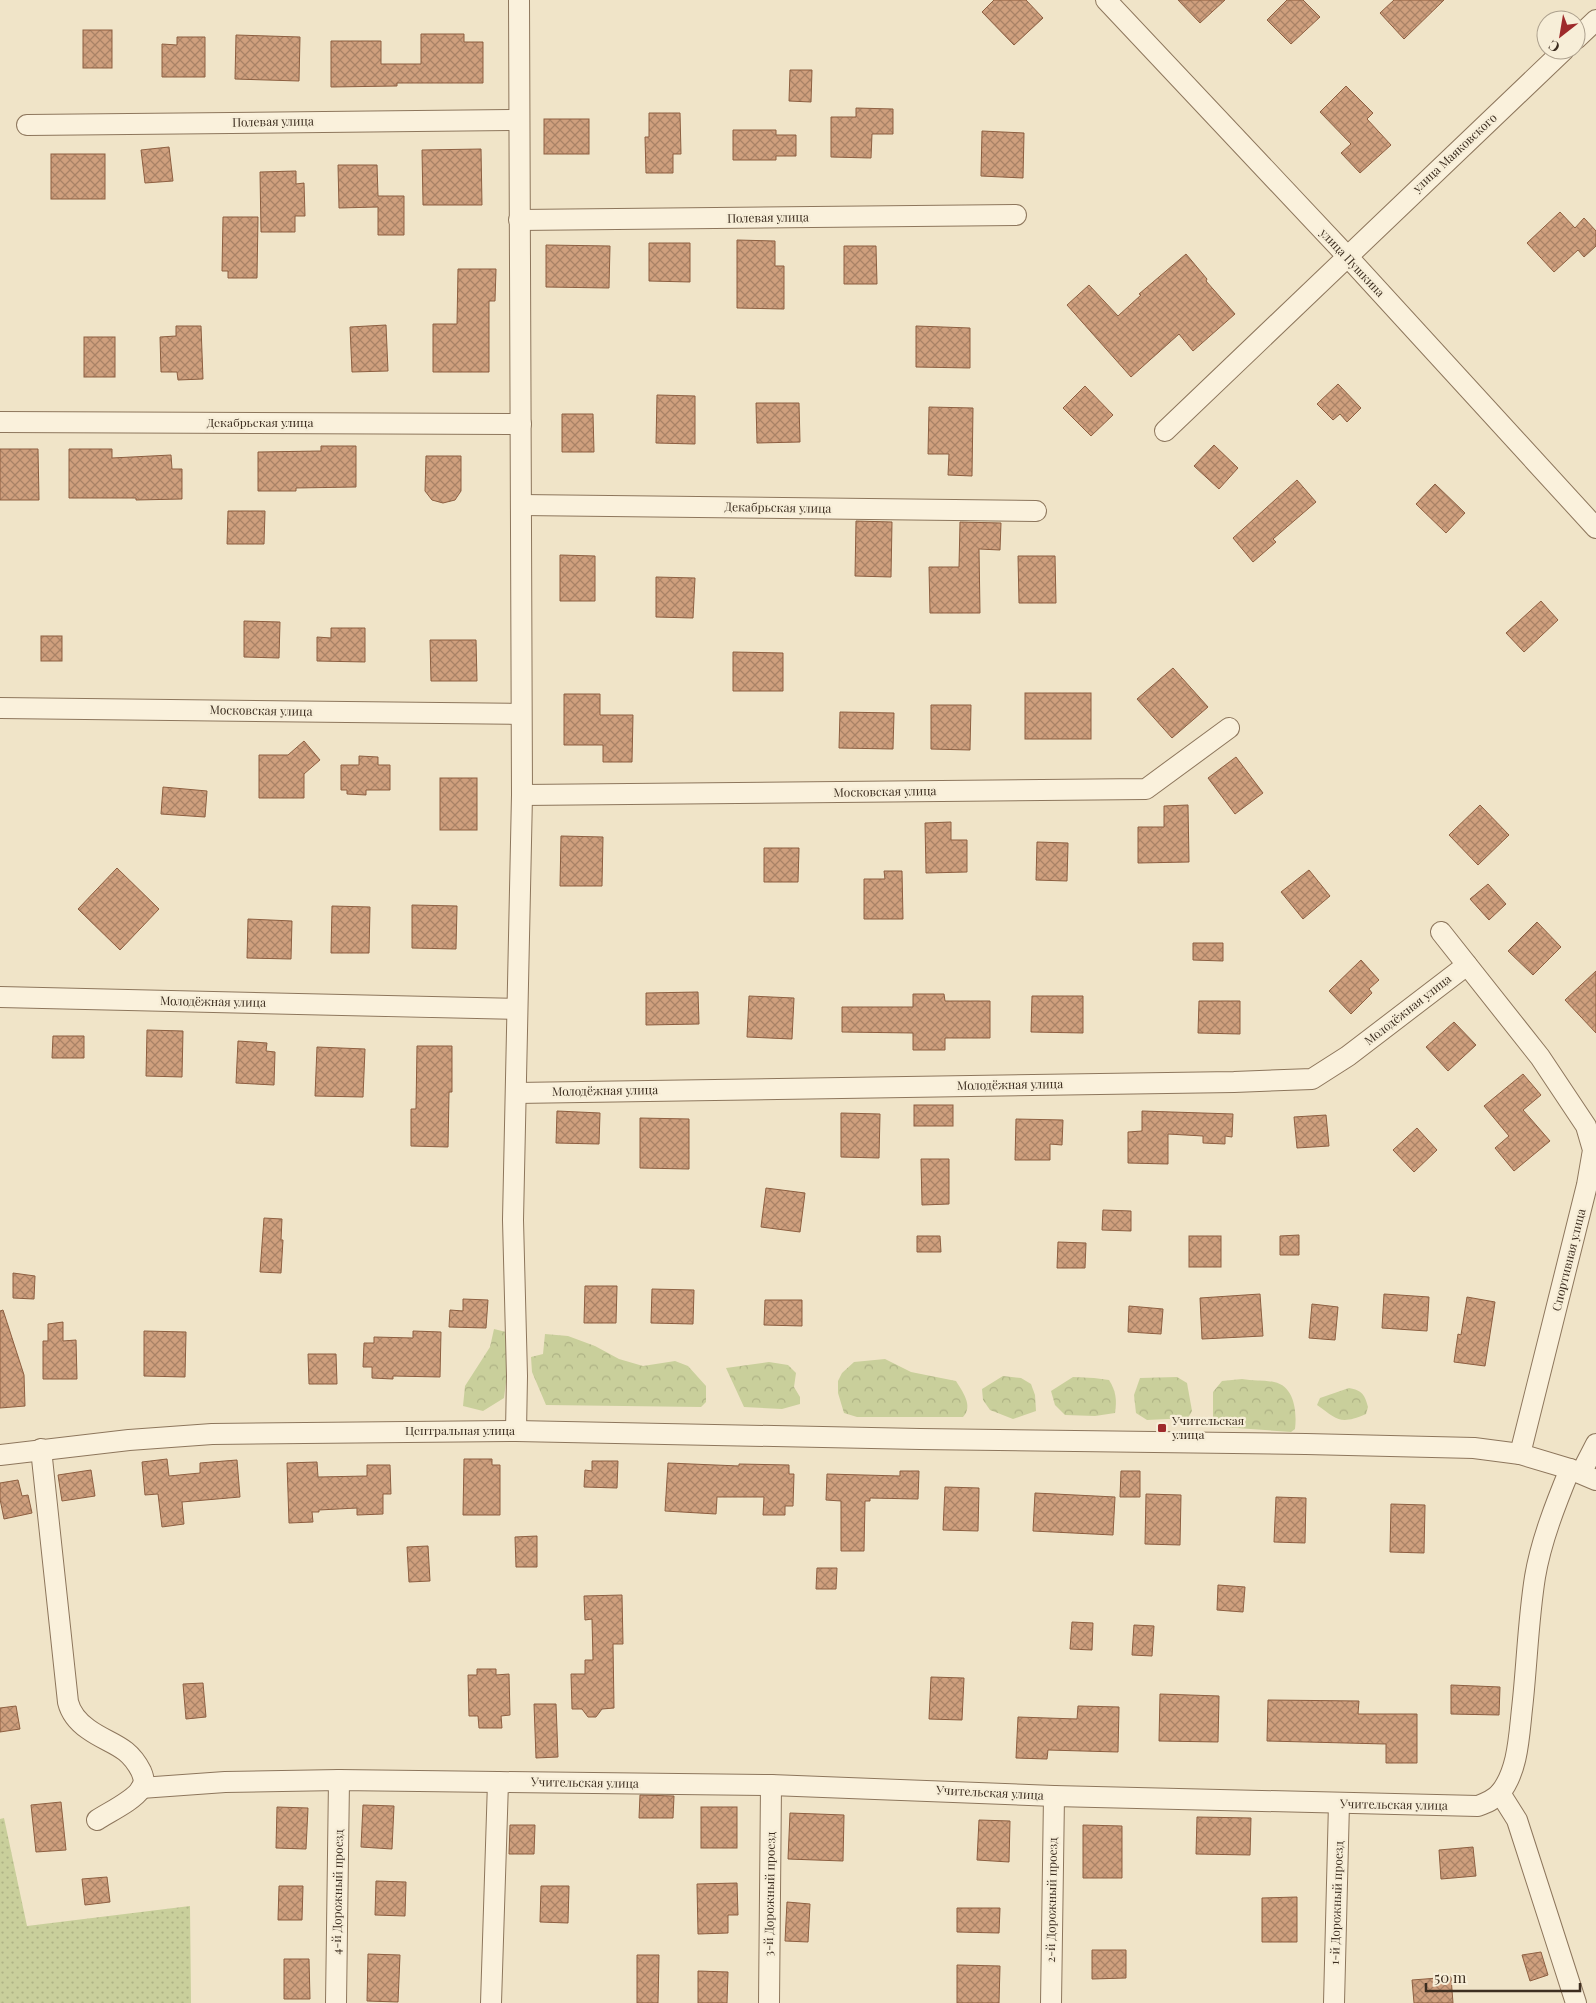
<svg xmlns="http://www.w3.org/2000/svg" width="1596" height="2003" font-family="'Playfair Display',serif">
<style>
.grass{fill:url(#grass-dots)}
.forest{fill:url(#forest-crowns)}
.building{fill:url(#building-cross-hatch);stroke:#8d5f41}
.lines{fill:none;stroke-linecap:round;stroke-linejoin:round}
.minor-casing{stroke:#8d765c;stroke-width:22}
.minor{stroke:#faf1dc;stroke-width:20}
.poi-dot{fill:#9e2a2b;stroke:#f7eed8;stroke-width:2}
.labels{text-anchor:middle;stroke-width:4.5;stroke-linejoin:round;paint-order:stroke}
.street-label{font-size:12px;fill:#3d2e20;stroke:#f7eed8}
.poi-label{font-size:12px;fill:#3d2e20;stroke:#f7eed8;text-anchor:start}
</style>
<defs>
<pattern id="grass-dots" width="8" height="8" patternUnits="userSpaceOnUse" patternTransform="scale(1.25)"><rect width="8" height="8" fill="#c9cf9b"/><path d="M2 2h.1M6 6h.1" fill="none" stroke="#aeb285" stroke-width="1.8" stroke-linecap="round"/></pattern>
<pattern id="forest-crowns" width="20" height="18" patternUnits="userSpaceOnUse" patternTransform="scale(1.25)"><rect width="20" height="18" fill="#c9cf9b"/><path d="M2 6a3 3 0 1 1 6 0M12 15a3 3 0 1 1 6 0" fill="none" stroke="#aeb285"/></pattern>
<pattern id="building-cross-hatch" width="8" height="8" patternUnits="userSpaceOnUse" patternTransform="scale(1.25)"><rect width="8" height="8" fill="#cf9f7d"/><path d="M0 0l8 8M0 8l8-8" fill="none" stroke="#a98266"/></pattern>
</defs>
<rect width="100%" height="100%" fill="#f0e4c8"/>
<!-- grass -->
<path class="grass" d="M4 1818 27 1926 190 1906 191 2003H0V1819Z"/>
<!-- forest -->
<g class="forest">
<path d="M494 1329 506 1332 508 1366 504 1398 483 1411 463 1406 465 1386 490 1347Z"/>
<path d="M545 1334 568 1336 595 1346 619 1359 643 1366 675 1361 688 1366 706 1386V1402L701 1407 546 1405 532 1372 531 1357 543 1354Z"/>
<path d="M885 1359 911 1372 956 1381C962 1391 974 1406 963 1417H857L844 1413 838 1393V1381L842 1373 854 1362Z"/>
<path d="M769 1362 788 1365 796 1373 794 1387 800 1397V1404L782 1409 744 1407 726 1368Z"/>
<path d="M1003 1376 1021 1378 1031 1384 1035 1395 1036 1411 1013 1419 990 1410 983 1400 982 1389Z"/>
<path d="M1073 1377 1094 1378 1109 1380C1116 1391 1117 1400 1115 1413L1095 1416 1065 1415 1055 1405 1051 1391Z"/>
<path d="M1177 1377 1187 1383 1192 1411 1188 1418 1147 1420 1136 1413 1134 1395 1140 1378Z"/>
<path d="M1242 1379C1253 1381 1264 1380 1274 1382 1295 1386 1297 1413 1295 1429L1291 1432 1222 1427 1213 1421V1392L1222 1381Z"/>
<path d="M1349 1388C1362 1390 1365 1395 1368 1407L1366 1414C1340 1425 1338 1420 1317 1405L1320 1398Z"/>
</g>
<!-- building -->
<g class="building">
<path d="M994 0H1026L1043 18 1014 45 982 12Z"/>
<path d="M1178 0H1225L1200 23Z"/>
<path d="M1287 0H1303L1320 17 1291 44 1267 20Z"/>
<path d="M1394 0H1444L1404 39 1380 13Z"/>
<rect x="83" y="30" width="29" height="38"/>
<path d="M421 34H464V42H483V83H397V86L331 87V41H381V64H421Z"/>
<path d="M236 35 300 37 299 81 235 79Z"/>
<path d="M177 37H205V77H162V44L177 45Z"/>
<path d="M790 70H812L811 102 789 101Z"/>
<path d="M1346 86 1373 113 1367 119 1391 145 1360 173 1341 153 1351 144 1320 112Z"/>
<path d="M856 108 893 109V134H872L871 158 831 157V117H856Z"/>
<path d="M649 113H680L681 154H673V173H646L645 137H649Z"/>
<rect x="544" y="119" width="45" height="35"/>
<path d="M733 130H776V135H796V156H776V160H733Z"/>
<path d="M982 131 1024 133 1023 178 981 176Z"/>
<path d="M169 147 173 181 145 183 141 150Z"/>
<path d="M481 149 482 205H423L422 150Z"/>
<rect x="51" y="154" width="54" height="45"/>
<path d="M338 165H377L378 196H404V235H378V207L339 208Z"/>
<path d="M296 171V184L304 183 305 216H295V232H261L260 172Z"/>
<path d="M1560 212 1575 228 1584 218 1596 231V246L1584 257 1578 250 1554 272 1527 243Z"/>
<path d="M223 217H258L257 278H228V271H222Z"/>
<path d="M737 240 775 241V266H784V309L737 308Z"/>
<path d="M649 243H690V282L649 281Z"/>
<path d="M546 245 610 246 609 288 546 287Z"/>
<path d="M844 246H876L877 284H844Z"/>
<path d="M1186 254 1207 279 1206 281 1235 314 1193 351 1179 334 1131 377 1067 305 1089 285 1118 316 1141 295 1139 294Z"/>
<path d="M458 269H496L495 301H489V372H433V324H457Z"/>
<path d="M386 325 388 371 352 372 350 327Z"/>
<path d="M176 326H201L203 379 178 380 177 372H161L160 337 176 336Z"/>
<path d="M916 326 970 328V368L916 367Z"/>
<rect x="84" y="337" width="31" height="40"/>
<path d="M1338 384 1361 408 1347 422 1340 414 1333 420 1317 404Z"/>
<path d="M1085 386 1113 415 1091 436 1063 408Z"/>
<path d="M657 395 695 396V444L656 443Z"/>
<path d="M756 403H799L800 442 757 443Z"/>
<path d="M929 407 973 408 972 476 948 475 949 454H928Z"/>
<path d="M562 414H593L594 452H562Z"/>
<path d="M1214 445 1238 468 1219 489 1194 466Z"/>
<path d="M321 446H356V487L296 488V491H258V452L321 451Z"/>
<path d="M0 449H38L39 500H0Z"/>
<path d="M69 449H112V458L171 455 172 469H182V499L136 500V498H69Z"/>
<path d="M426 456H461V491L455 500 443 503 432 500 425 491Z"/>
<path d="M1297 480 1316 502 1273 539 1276 542 1253 562 1233 538Z"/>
<path d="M1435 484 1465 513 1446 533 1416 504Z"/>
<path d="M228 511H265L264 544H227Z"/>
<path d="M856 521 892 522 891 577 855 576Z"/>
<path d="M960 522 1001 523 1000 550 979 549 980 613H930L929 567H959Z"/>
<path d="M560 555 595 556V601H560Z"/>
<path d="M1018 556H1055L1056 603H1019Z"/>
<path d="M656 577 695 578 693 618 656 617Z"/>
<path d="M1541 601 1558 620 1524 652 1506 633Z"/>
<path d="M244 621 280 622 279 658 244 657Z"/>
<path d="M331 628H365V662L317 661V637L331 638Z"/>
<rect x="41" y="636" width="21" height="25"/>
<path d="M430 640H476L477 681H431Z"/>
<path d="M733 652 783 653V691H733Z"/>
<path d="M1173 668 1208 707 1172 738 1137 699Z"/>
<rect x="1025" y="693" width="66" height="46"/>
<path d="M564 694H600V715H633L632 762H603V745H564Z"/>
<path d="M931 705H971L970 750 931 749Z"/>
<path d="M840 712 894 713 893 749 839 748Z"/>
<path d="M304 741 320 760 304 774V798H259V755H288Z"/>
<path d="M359 756 378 757V765H390V790H366V795L347 794V790H341V765H359Z"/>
<path d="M1236 757 1263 793 1235 814 1208 778Z"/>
<rect x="440" y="778" width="37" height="52"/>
<path d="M163 787 207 791 205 817 161 814Z"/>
<path d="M1188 805 1189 862 1138 863V827H1164V806Z"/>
<path d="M1480 805 1509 835 1478 865 1449 835Z"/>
<path d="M951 822V840H967V872L926 873 925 823Z"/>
<path d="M561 836 603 837 602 886H560Z"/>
<path d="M1037 842 1068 843 1067 881 1036 880Z"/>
<path d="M764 848H799L798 882H764Z"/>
<path d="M117 868 159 909 120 950 78 909Z"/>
<path d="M1309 870 1330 896 1303 919 1281 892Z"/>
<path d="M884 871H902L903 919H864V879H885Z"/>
<path d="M1488 884 1506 904 1489 920 1470 899Z"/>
<path d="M412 905 457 906 456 949 412 948Z"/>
<path d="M332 906 370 907 369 953H331Z"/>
<path d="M248 919 292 921 291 959 247 958Z"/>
<path d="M1537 922 1561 947 1533 975 1508 951Z"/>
<path d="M1193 943H1223V961L1193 960Z"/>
<path d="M1361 960 1379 980 1369 989 1372 993 1351 1014 1329 991Z"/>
<path d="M1596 971V1033L1565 1000Z"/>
<path d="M698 992 699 1024 646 1025V993Z"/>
<path d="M913 994H944L945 1001H990V1038H945V1050H913V1033L842 1032V1007H913Z"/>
<path d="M749 996 794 998 792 1039 747 1037Z"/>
<path d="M1032 996H1083V1033L1031 1032Z"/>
<path d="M1199 1001H1240V1034L1198 1033Z"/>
<path d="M1454 1022 1476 1045 1448 1071 1426 1047Z"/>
<path d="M147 1030 183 1031 182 1077 146 1076Z"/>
<path d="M53 1036H84V1058H52Z"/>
<path d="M238 1041 267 1043 266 1051 275 1052 274 1085 236 1083Z"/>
<path d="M417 1046H452V1092H449L448 1147 411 1146V1109H416Z"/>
<path d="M317 1047 365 1049 363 1097 315 1096Z"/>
<path d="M1523 1074 1541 1095 1523 1110 1550 1141 1514 1171 1495 1148 1509 1136 1484 1106Z"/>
<rect x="914" y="1105" width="39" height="21"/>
<path d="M557 1111 600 1113 599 1144 556 1143Z"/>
<path d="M1142 1111 1233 1114 1232 1137 1225 1136V1144L1203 1143V1136L1168 1134V1164L1128 1163V1132L1142 1131Z"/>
<path d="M841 1113 880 1114 879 1158 841 1157Z"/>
<path d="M1326 1115 1329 1146 1297 1148 1294 1117Z"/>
<path d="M640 1118 689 1119V1169L640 1168Z"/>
<path d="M1016 1119 1063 1120 1062 1145 1050 1144V1160H1015Z"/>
<path d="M1417 1128 1437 1150 1414 1172 1393 1150Z"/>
<path d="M921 1159H949V1204L922 1205Z"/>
<path d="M766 1188 805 1193 800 1232 761 1227Z"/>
<path d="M1103 1210 1131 1211V1231L1102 1230Z"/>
<path d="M264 1218 282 1219 281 1240H283L281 1273 260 1272Z"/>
<path d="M1299 1235V1255H1280V1236Z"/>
<path d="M917 1236H940L941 1252H917Z"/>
<rect x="1189" y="1236" width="32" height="31"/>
<path d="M1058 1242 1086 1243 1085 1268H1057Z"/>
<path d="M13 1273 35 1276 34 1299 13 1298Z"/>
<path d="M585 1286H617L616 1323H584Z"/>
<path d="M652 1289 694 1290 693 1324 651 1323Z"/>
<path d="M1260 1294 1263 1336 1202 1339 1200 1298Z"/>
<path d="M1384 1294 1429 1297 1427 1331 1382 1328Z"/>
<path d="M1467 1297 1495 1302 1485 1366 1454 1362 1458 1334 1461 1335Z"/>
<path d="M463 1299 488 1300 486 1328 449 1327 450 1310 463 1311Z"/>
<path d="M765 1300H802V1326L764 1325Z"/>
<path d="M1312 1304 1338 1307 1335 1340 1309 1338Z"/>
<path d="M1129 1306 1163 1309 1161 1334 1128 1332Z"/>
<path d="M3 1310 24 1375 25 1406 0 1408V1311Z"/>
<path d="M63 1322V1341L76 1340 77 1379H43V1341H48V1324Z"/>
<path d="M144 1331 186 1332 185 1377 144 1376Z"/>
<path d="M413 1331 441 1332 440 1377 393 1376V1379L372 1378V1367H363L364 1343H374V1337L413 1338Z"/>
<path d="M308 1354H336L337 1384H309Z"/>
<path d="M167 1459 169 1476 200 1473V1463L237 1460 240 1497 182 1502 184 1524 162 1527 158 1494 145 1495 142 1462Z"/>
<path d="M464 1459H492V1465H500V1515H463Z"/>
<path d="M592 1461H618L617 1488 584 1487 585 1470 592 1471Z"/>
<path d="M317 1462 318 1477 367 1476V1465H390L391 1494H383V1514L357 1515V1508L319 1510V1512H312L313 1522 289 1523 287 1463Z"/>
<path d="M668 1463 739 1466V1464L789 1465V1474H794L793 1506H785V1515H763L764 1497H717L716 1514 665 1511Z"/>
<path d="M91 1470 95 1496 62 1501 58 1475Z"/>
<path d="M900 1471H919L918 1499 870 1498V1501H865L864 1551H841V1501L826 1500 827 1474 900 1476Z"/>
<path d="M1121 1471H1140V1497H1120Z"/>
<path d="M18 1480 22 1496 28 1495 32 1513 4 1519 0 1499V1483Z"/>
<path d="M945 1487 979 1488 978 1531 943 1530Z"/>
<path d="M1035 1493 1115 1497 1113 1535 1033 1531Z"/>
<path d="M1146 1494 1181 1495 1180 1545 1145 1544Z"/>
<path d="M1276 1497 1306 1498 1305 1543 1274 1542Z"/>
<path d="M1391 1504 1425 1505 1424 1553 1390 1552Z"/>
<path d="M537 1536V1567H516L515 1537Z"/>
<path d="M428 1546 430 1581 409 1582 407 1547Z"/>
<path d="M817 1568H837L836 1589H816Z"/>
<path d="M1218 1585 1245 1587 1243 1612 1217 1610Z"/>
<path d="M622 1595 623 1644H613L614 1708 602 1709 596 1717H588L582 1709H572L571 1674H585V1660H593L592 1619 585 1620 584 1596Z"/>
<path d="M1072 1622 1093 1623 1092 1650 1070 1649Z"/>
<path d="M1134 1625 1154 1626 1152 1656 1132 1655Z"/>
<path d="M477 1669H496V1675L509 1674 510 1715 501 1716 502 1728H479L478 1716H469L468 1675H477Z"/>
<path d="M931 1677 964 1678 962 1720 929 1719Z"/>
<path d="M203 1683 206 1717 186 1719 183 1684Z"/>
<path d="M1451 1685 1500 1687 1499 1715 1451 1714Z"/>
<path d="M1160 1694 1219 1696 1218 1742 1159 1741Z"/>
<path d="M1268 1700 1359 1701 1358 1714H1417V1763H1386V1744L1267 1741Z"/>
<path d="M534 1704H556L558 1757 536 1758Z"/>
<path d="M16 1706 20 1729 0 1732V1708Z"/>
<path d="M1078 1706 1119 1707 1118 1752 1048 1750 1047 1759 1016 1758 1018 1717 1077 1719Z"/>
<path d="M640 1795 674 1796 673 1818H639Z"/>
<path d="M61 1802 66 1850 36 1852 31 1805Z"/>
<path d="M363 1805 394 1806 392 1849 361 1847Z"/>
<path d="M277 1807 308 1808 306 1849 276 1848Z"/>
<rect x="701" y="1807" width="36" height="41"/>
<path d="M790 1813 844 1815 843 1861 788 1859Z"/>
<path d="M1197 1817 1251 1818 1250 1855 1196 1854Z"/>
<path d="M979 1820 1010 1821 1009 1862 977 1860Z"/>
<path d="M510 1825H535L534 1854H509Z"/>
<path d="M1083 1825 1122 1826V1878H1083Z"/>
<path d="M1473 1847 1476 1876 1441 1879 1439 1850Z"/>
<path d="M107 1877 110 1902 85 1905 82 1879Z"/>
<path d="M376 1881 406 1882 405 1916 375 1915Z"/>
<path d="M737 1883 738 1915H728V1933L698 1934 697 1884Z"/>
<path d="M279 1886H303L302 1920H278Z"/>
<path d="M541 1886H569L568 1923 540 1922Z"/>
<path d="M1297 1897V1942H1262V1898Z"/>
<path d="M787 1902 810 1904 808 1942 785 1941Z"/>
<path d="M957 1908H1000L999 1933 957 1932Z"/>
<path d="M1092 1950H1126V1978L1092 1979Z"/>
<path d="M1541 1952 1548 1975 1530 1981 1522 1955Z"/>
<path d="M368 1954 400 1955 398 2002 367 2001Z"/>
<path d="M637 1955H659L658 2003H637Z"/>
<path d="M284 1959H309L310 1999H284Z"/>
<path d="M957 1965 1000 1966 999 2003H957Z"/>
<path d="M698 1971 728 1972 727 2003H698Z"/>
<path d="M1451 1977 1453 2003H1414L1412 1980Z"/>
</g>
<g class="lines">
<!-- minor casing -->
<g class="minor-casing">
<g id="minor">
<path d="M1106 0 1347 256 1596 528"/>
<path d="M1576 39 1596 20"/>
<path d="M27 125 519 120"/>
<path d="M519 220 1016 215"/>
<path d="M0 422 521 424"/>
<path d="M1165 431 1564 50"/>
<path d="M521 505 1036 511"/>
<path d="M0 708 521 714"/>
<path d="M522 795 1146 789 1229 728"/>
<path d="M1441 932 1540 1057 1586 1126 1593 1150 1587 1185 1520 1454"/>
<path d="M0 997 516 1009"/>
<path d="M516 1093 1234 1082 1312 1079 1348 1056 1467 965"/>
<path d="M516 1431 517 1376 513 1220 522 795 519 0"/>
<path d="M41 1449 68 1702C71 1714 78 1722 88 1729 110 1745 127 1744 141 1771 144 1778 145 1783 141 1789 133 1801 109 1812 97 1820"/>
<path d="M0 1455 129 1440 212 1434 516 1431 920 1439 1306 1444 1474 1448 1520 1454 1570 1469 1596 1480"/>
<path d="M1581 1473 1596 1444"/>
<path d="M141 1788 225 1782 339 1780 498 1782 771 1785 1054 1796 1478 1806C1486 1803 1494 1800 1500 1793 1518 1771 1519 1736 1522 1709 1527 1665 1528 1621 1535 1577 1541 1541 1556 1503 1570 1469"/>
<path d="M1500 1793 1517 1820 1576 2003"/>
<path d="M336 2003 339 1780"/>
<path d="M491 2003 498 1782"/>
<path d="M769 2003 771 1785"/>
<path d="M1051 2003 1054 1796"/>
<path d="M1334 2003 1339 1803"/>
</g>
</g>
<!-- minor -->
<use href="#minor" class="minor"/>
</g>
<!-- markers -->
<rect class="poi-dot" x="1157" y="1423" width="10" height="10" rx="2.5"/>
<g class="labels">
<!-- street labels -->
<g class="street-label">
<text transform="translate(273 122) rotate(-1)" y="4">Полевая улица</text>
<text transform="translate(1455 153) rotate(-43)" y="4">улица Маяковского</text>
<text transform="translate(768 218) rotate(-1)" y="4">Полевая улица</text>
<text transform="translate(1352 263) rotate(47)" y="4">улица Пушкина</text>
<text x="260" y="427">Декабрьская улица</text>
<text transform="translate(778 508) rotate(1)" y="4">Декабрьская улица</text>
<text transform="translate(261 711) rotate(1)" y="4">Московская улица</text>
<text transform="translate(885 792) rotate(-1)" y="4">Московская улица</text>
<text transform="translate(213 1002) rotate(1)" y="4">Молодёжная улица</text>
<text transform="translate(1408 1010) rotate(-38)" y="4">Молодёжная улица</text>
<text transform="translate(1010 1085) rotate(-1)" y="4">Молодёжная улица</text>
<text transform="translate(605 1091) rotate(-1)" y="4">Молодёжная улица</text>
<text transform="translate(1569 1260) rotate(-76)" y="4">Спортивная улица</text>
<text x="460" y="1435">Центральная улица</text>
<text transform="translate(585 1783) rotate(1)" y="4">Учительская улица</text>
<text transform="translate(990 1793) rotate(3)" y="4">Учительская улица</text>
<text transform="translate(1394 1805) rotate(1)" y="4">Учительская улица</text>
<text transform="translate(338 1892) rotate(-89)" y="4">4-й Дорожный проезд</text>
<text transform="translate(770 1894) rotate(-89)" y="4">3-й Дорожный проезд</text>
<text transform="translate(1052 1900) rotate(-89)" y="4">2-й Дорожный проезд</text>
<text transform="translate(1337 1903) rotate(-88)" y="4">1-й Дорожный проезд</text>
</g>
<!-- poi labels -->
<g class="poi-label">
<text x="1172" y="1425">Учительская<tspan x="1172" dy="14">улица</tspan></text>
</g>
</g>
<!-- north arrow -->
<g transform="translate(1561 35) rotate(211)"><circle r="24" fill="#f7eed8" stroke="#ada18e"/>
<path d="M0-4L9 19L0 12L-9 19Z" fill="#9e2a2b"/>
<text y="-8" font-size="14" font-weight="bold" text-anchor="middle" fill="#3d2e20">С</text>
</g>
<!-- scale -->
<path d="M1426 1983v8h154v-8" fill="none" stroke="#3d2e20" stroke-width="2.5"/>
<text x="1434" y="1983" font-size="15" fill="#3d2e20" stroke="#f7eed8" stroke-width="4" paint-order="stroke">50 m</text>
</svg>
